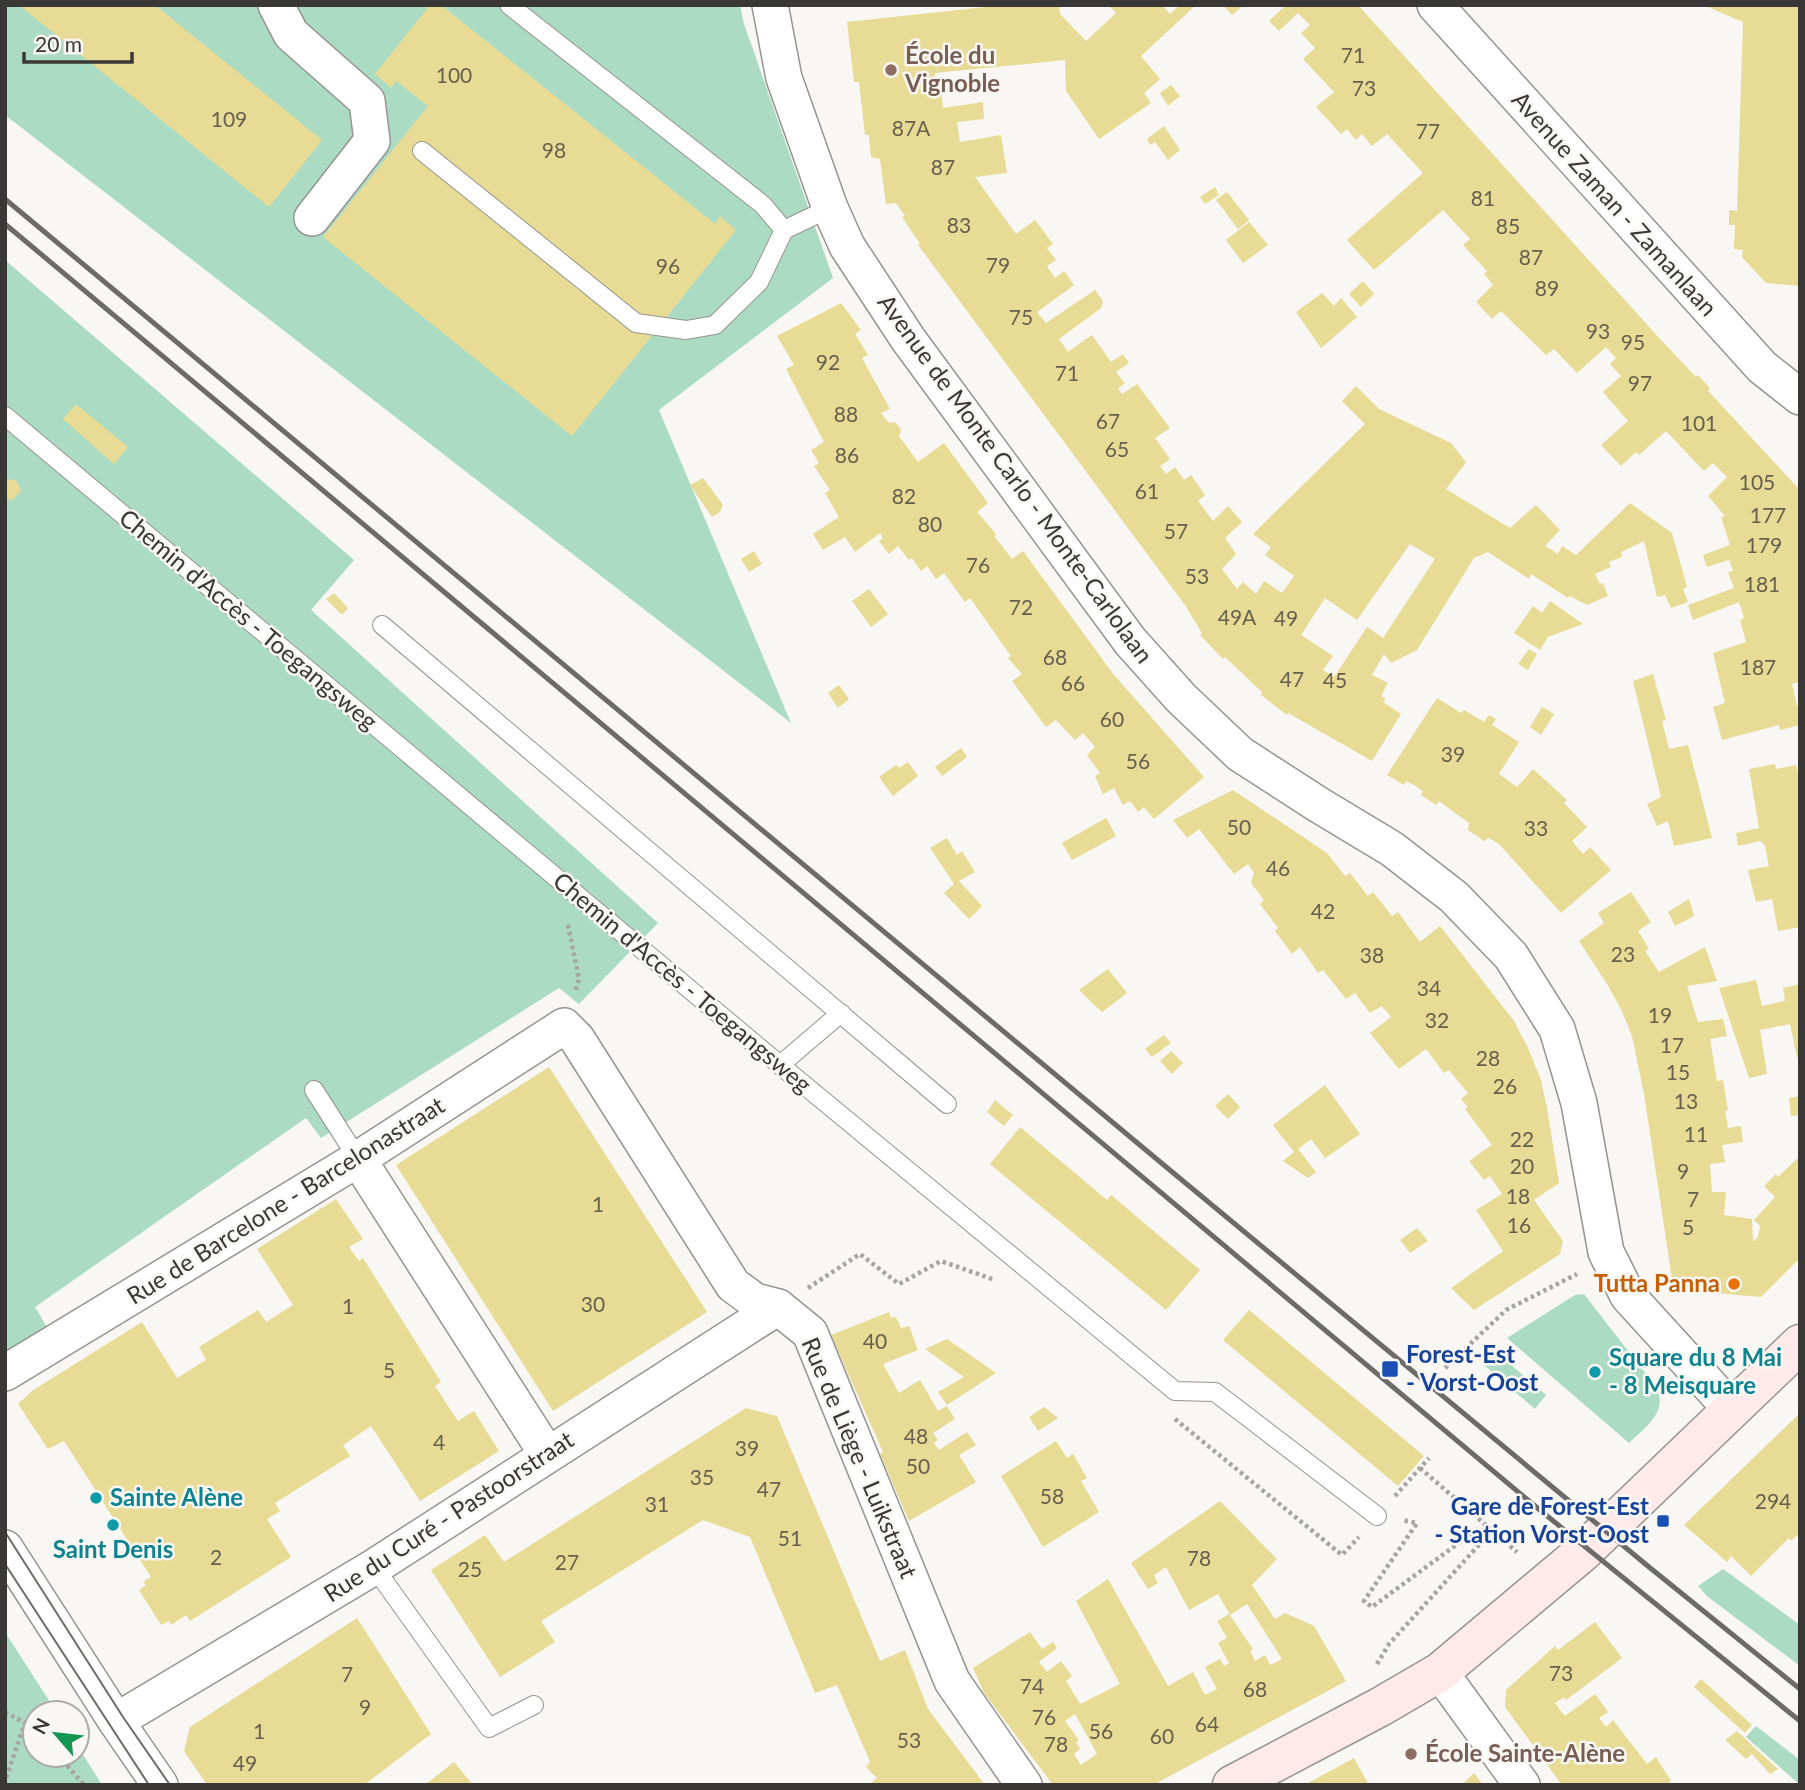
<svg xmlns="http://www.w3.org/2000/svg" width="1805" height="1790" font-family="Lato,sans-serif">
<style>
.green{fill:#acdbc3}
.building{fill:#e8db95;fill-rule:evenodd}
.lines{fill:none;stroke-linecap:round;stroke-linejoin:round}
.lane-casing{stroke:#959490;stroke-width:20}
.street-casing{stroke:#959490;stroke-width:38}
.secondary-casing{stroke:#959490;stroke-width:41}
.path{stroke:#a6a5a2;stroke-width:4.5;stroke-dasharray:3.5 3.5;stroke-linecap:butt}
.lane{stroke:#fff;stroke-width:18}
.street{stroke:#fff;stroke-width:35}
.secondary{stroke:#ffe9e9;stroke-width:38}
.tram{stroke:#6c6b69;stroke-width:2}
.rail{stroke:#6c6b69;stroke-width:5}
.education-dot{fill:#8d6e63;stroke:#f8f7f3;stroke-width:2.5}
.food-dot{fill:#e8710a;stroke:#f8f7f3;stroke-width:2.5}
.transit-dot{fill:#1a4fb4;stroke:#f8f7f3;stroke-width:2.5}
.culture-dot{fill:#0f9aa8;stroke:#f8f7f3;stroke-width:2.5}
.labels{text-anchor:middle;stroke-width:5;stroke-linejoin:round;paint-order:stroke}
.number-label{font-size:21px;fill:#65614e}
.education-label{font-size:24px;font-weight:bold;fill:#785e54;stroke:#f8f7f3;text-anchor:start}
.street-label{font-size:24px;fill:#393837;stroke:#f8f7f3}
.food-label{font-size:24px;font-weight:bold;fill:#c56008;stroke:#f8f7f3;text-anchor:end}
.transit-label{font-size:24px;font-weight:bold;fill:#164399;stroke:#f8f7f3;text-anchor:start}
.culture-label{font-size:24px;font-weight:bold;fill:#0d838f;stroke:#f8f7f3;text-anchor:start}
</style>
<rect width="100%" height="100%" fill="#f8f7f3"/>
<!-- green -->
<g class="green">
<path d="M5 5H740L744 24 833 278 659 410 791 723 5 115Z"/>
<path d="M5 260 354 560 311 610 658 923 579 1004 559 988 321 1138 306 1118 35 1307 51 1334 5 1360Z"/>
<path d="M1584 1294 1656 1387C1669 1412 1645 1427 1629 1443L1507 1338 1575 1295Z"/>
<path d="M1496 1352 1546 1395 1535 1409 1484 1365Z"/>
<path d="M1723 1569 1800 1625V1666L1708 1597 1698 1586Z"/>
<path d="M5 1632 57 1713H35V1755H77V1745L102 1785H5Z"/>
<path d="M1756 1726 1800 1760V1785L1746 1737Z"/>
</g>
<!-- building -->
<g class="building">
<path d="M19 5H155L322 140 269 207Z"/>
<path d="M430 5H441L715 224 720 216 736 230 572 436 323 237 428 106 396 81 391 88 375 74Z"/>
<path d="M1004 5H1059L1060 14 1086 41 1116 13 1108 5H1162L1170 14 1180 5H1196L1141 56 1160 79 1144 93 1151 103 1099 139 1066 91 1065 60 935 73 936 88 941 87 943 108 983 102 984 119 957 122 960 142 1001 135 1007 173 975 177 1016 234 1035 220 1053 244 1047 248 1056 260 1047 266 1055 278 1064 271 1074 285 1037 312 1046 323 1095 290 1103 301 1101 308 1059 339 1068 352 1092 335 1111 362 1123 354 1129 363 1116 372 1125 383 1118 389 1122 394 1137 384 1170 428 1155 438 1170 459 1160 466 1166 474 1175 467 1184 480 1191 475 1205 495 1198 501 1213 521 1228 506 1242 522 1225 538 1236 554 1222 569 1237 589 1243 582 1256 594 1264 581 1282 593 1294 576 1265 555 1271 547 1253 534 1365 424 1342 401 1356 386 1379 409 1451 443 1466 462 1446 489 1510 528 1536 505 1560 530 1545 546 1558 554 1562 546 1576 555 1630 503 1672 533 1687 587 1683 589 1688 602 1671 608 1665 595 1657 597 1644 541 1621 552 1622 557 1609 562 1611 567 1595 574 1600 584 1603 583 1608 596 1587 605 1570 596 1568 598 1531 574 1529 579 1488 552 1474 558 1417 650 1391 663 1384 654 1372 675 1388 683 1381 696 1386 699 1383 702 1401 714 1372 761 1288 713 1287 715 1261 695 1262 692 1225 657 1223 659 1200 635 1202 633 1185 605 918 245 920 244 902 217 905 216 896 203 886 204 880 159 871 157 869 135H865L859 82H854L847 22ZM1410 544 1435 559 1383 638 1367 627 1334 677 1323 670 1333 656 1301 635 1325 598 1357 620Z"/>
<path d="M1223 5H1244L1232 15Z"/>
<path d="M1286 5H1358L1661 340 1696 377 1698 375 1710 388 1708 391 1710 393 1798 488 1800 682 1792 684 1797 706H1800V725L1780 730 1779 725 1722 740 1713 707 1725 703 1713 653 1746 642 1740 620 1744 618 1739 602 1693 620 1688 605 1734 588 1728 572 1733 571 1729 560 1707 567 1703 555 1730 545 1721 517 1725 516 1708 496 1727 477 1713 463 1704 471 1666 431 1639 455 1636 452 1621 466 1601 445 1628 421 1603 392 1621 376 1610 364 1616 358 1606 347 1577 373 1554 349 1546 355 1501 311 1492 319 1476 302 1493 285 1484 274 1487 271 1463 245 1470 239 1443 210 1374 270 1347 240 1423 173 1387 134 1372 146 1362 134 1356 140 1347 129 1341 134 1316 107 1334 92 1303 59 1315 48 1301 33 1310 25 1298 13 1279 31 1269 21Z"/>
<path d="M1703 5H1800V286L1766 283 1742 257 1743 250 1734 249 1735 225H1729V210L1737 211 1743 22Z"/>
<path d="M1171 85 1180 96 1168 106 1160 93Z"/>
<path d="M1164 126 1180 150 1168 160 1155 142 1150 145 1147 139Z"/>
<path d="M1215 187 1219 195 1205 204 1200 197Z"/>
<path d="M1227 192 1249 220 1238 229 1216 200Z"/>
<path d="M1249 222 1268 245 1243 263 1226 240Z"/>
<path d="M1363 281 1374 294 1361 307 1349 294Z"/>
<path d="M1322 293 1334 306 1341 298 1357 317 1321 348 1296 312Z"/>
<path d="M841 303 861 330 855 334 868 355 862 358 890 409 881 413 889 423 895 422 901 430 899 436 918 462 944 443 988 503 977 512 996 534 994 536 1012 559 1023 551 1114 675 1204 777 1154 819 1144 807 1138 812 1130 801 1123 805 1114 788 1103 794 1095 776 1100 773 1087 755 1095 747 1083 733 1075 740 1056 720 1046 727 1012 681 1022 674 1008 658 1011 656 970 598 965 602 944 573 936 579 927 566 921 571 912 558 909 560 898 546 889 554 879 541 883 538 880 533 855 552 845 537 823 550 813 534 839 517 825 493 830 490 814 466 819 463 811 450 824 442 786 369 794 365 777 336Z"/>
<path d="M76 404 128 447 114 464 63 419Z"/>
<path d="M703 478 723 505 720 512 712 517 690 485Z"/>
<path d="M5 479 16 480 21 490 13 500 5 499Z"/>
<path d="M754 551 762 564 749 572 741 559Z"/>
<path d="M869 589 888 614 871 627 852 601Z"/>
<path d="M334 593 348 608 342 615 326 599Z"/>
<path d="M1550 601 1583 624 1548 637 1540 650 1514 633 1533 606 1542 613Z"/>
<path d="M1529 649 1537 654 1528 670 1518 664Z"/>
<path d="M1653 674 1666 720 1662 721 1669 749 1688 745 1712 838 1674 846 1668 821 1657 826 1647 804 1661 797 1633 681Z"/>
<path d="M839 685 849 699 838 708 828 693Z"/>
<path d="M1437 698 1461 713 1464 710 1484 722 1489 715 1496 719 1492 725 1519 742 1499 774 1517 787 1533 769 1567 800 1564 803 1587 827 1572 841 1583 854 1590 847 1611 870 1561 913 1499 844 1489 838 1484 841 1468 830 1469 823 1439 801 1436 805 1421 795 1423 791 1414 785 1406 781 1404 785 1387 775Z"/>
<path d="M1542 707 1554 714 1541 735 1530 727Z"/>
<path d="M961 748 967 757 942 776 935 767Z"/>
<path d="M908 762 918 776 893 796 879 777 896 765 899 768Z"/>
<path d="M1775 764 1776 769 1796 765 1798 773H1800V927L1778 931 1772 899 1756 902 1748 870 1769 866 1765 846 1761 841 1738 846 1736 833 1759 828 1749 769Z"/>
<path d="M1233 790 1327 853 1345 876 1350 873 1368 896 1373 892 1392 916 1398 912 1420 942 1440 926 1514 1021 1528 1048 1541 1080 1547 1108 1559 1183 1534 1200 1563 1241 1560 1254 1474 1310 1451 1288 1503 1251 1476 1210 1502 1194 1490 1176 1484 1180 1469 1161 1492 1145 1465 1109 1468 1107 1461 1099 1468 1093 1449 1070 1444 1073 1426 1049 1399 1069 1370 1033 1391 1017 1382 1006 1370 1013 1355 993 1346 999 1323 970 1318 973 1300 947 1292 954 1275 931 1278 928 1260 904 1264 900 1251 883 1254 873 1248 864 1234 874 1199 829 1187 838 1173 820Z"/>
<path d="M1106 818 1116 836 1072 860 1062 843Z"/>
<path d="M947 838 957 855 962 851 975 872 959 881 982 906 969 919 944 893 954 884 930 848Z"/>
<path d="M1631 892 1651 922 1638 931 1649 949 1645 951 1659 972 1705 947 1717 981 1687 986 1698 1022 1723 1019 1727 1036 1710 1039 1717 1081 1723 1080 1728 1110 1725 1111 1728 1128 1741 1126 1743 1142 1722 1145 1725 1162 1710 1164 1712 1192H1726L1724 1215 1752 1219 1753 1242 1758 1237 1760 1226 1754 1220 1775 1197 1764 1186 1776 1174 1778 1177 1800 1156V1258L1761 1297 1682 1290 1672 1279 1644 1094 1632 1036 1621 1009 1607 984 1579 941 1604 923 1598 913Z"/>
<path d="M1689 899 1694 916 1675 926 1668 912Z"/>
<path d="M1108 969 1127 993 1102 1012 1079 990Z"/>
<path d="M1756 980 1762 1006 1785 1001 1783 988 1800 984V1057L1797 1058 1790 1024 1760 1030 1767 1074 1749 1078 1719 988Z"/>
<path d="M1164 1035 1171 1043 1152 1057 1145 1049Z"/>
<path d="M1171 1051 1183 1063 1172 1074 1160 1061Z"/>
<path d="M549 1067 707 1312 553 1411 396 1165Z"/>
<path d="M1325 1085 1360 1134 1325 1158 1311 1139 1298 1149 1316 1172 1308 1178 1283 1161 1294 1152 1273 1125Z"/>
<path d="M1228 1094 1240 1107 1228 1119 1215 1106Z"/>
<path d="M1800 1096V1115L1791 1116 1789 1098Z"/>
<path d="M995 1100 1013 1115 1004 1126 987 1112Z"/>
<path d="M1020 1127 1107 1200 1111 1195 1200 1270 1166 1310 990 1164Z"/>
<path d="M336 1199 363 1239 349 1247 359 1261 363 1258 441 1382 435 1386 458 1421 474 1411 499 1451 420 1501 371 1426 343 1445 350 1456 275 1503 280 1511 267 1519 291 1557 190 1621 186 1615 171 1625 169 1621 161 1625 139 1590 146 1585 143 1582 151 1577 64 1441 48 1449 18 1404 32 1391 142 1322 177 1378 206 1360 199 1347 258 1310 266 1322 293 1305 257 1249Z"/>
<path d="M1417 1228 1428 1241 1410 1253 1400 1240Z"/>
<path d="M1249 1310 1424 1456 1398 1486 1223 1340Z"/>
<path d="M889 1312 891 1318 896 1317 901 1328 909 1326 918 1350 883 1364 899 1393 920 1380 938 1411 947 1406 955 1419 933 1433 938 1440 934 1443 939 1450 967 1432 976 1445 959 1455 976 1482 909 1521 880 1454 883 1452 831 1335Z"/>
<path d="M947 1339 996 1373 947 1405 938 1392 964 1377 925 1349Z"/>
<path d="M1044 1407 1058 1418 1038 1431 1029 1417Z"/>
<path d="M746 1408 777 1416 880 1661 905 1650 928 1709 985 1785H869L877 1778 866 1767 870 1762 837 1685 815 1693 750 1537 703 1520 541 1621 555 1642 500 1677 431 1570 485 1535 504 1562Z"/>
<path d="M1800 1413V1532L1791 1541 1789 1538 1751 1576 1731 1556 1727 1562 1684 1525Z"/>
<path d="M1056 1441 1067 1458 1073 1454 1087 1478 1081 1481 1099 1512 1043 1547 1001 1476Z"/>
<path d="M1220 1501 1277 1559 1252 1585 1275 1619 1285 1613 1314 1626 1346 1681 1153 1785H1053L984 1693 973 1668 1030 1632 1042 1649 1053 1642 1057 1648 1039 1662 1047 1672 1061 1661 1072 1676 1066 1681 1080 1704 1120 1684 1076 1601 1108 1579 1168 1686 1193 1672 1205 1695 1217 1689 1205 1667 1220 1659 1224 1666 1229 1663 1218 1643 1227 1638 1217 1621 1229 1614 1253 1649 1250 1651 1255 1661 1265 1655 1270 1665 1282 1659 1247 1604 1230 1615 1218 1594 1189 1610 1166 1567 1154 1575 1158 1583 1148 1589 1131 1563ZM1075 1714 1097 1754 1081 1765 1074 1754 1080 1749 1076 1742 1079 1740 1065 1721Z"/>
<path d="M357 1618 431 1734 364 1785H207L184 1751 190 1727Z"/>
<path d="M1595 1622 1622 1658 1566 1700 1564 1697 1555 1703 1565 1716 1595 1694 1608 1712 1599 1718 1606 1727 1613 1720 1647 1764 1656 1757 1671 1781 1666 1785H1562L1505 1707 1506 1690 1555 1646 1558 1650Z"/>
<path d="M1701 1679 1752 1725 1745 1733 1694 1687Z"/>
<path d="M1737 1731 1757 1750 1778 1769 1770 1774 1752 1754 1746 1759 1725 1740Z"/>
<path d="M1354 1758 1369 1785H1304L1310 1782Z"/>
<path d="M454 1762 473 1785H425Z"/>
<path d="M1474 1773 1483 1785H1462Z"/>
</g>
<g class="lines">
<!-- lane casing -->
<g class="lane-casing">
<g id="lane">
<path d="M509 5 763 205 784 230"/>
<path d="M422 151 636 323 686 330 715 325 759 282 784 230 830 208"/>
<path d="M5 416 780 1065 1175 1391 1215 1392 1377 1516"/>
<path d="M382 625 947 1104"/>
<path d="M780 1065 841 1013"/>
<path d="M314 1090 358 1159"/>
<path d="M374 1567 489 1728 534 1705"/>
</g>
</g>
<!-- street casing -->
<g class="street-casing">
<g id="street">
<path d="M276 5 291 34 367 101 372 141 312 218"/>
<path d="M770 5 784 78 830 208 847 246 908 339 1130 641 1181 698 1240 754 1319 805 1392 849 1454 897 1511 956 1557 1029 1579 1103 1606 1252 1628 1296 1732 1410"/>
<path d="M1435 5 1762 367 1800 397"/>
<path d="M358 1159 547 1454"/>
<path d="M5 1373 358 1159 564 1026 577 1039 733 1285 755 1301 778 1307 810 1333 952 1681 1024 1785"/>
<path d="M5 1548 116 1721 160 1785"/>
<path d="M1440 1672 1522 1785"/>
<path d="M116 1721 374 1567 778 1307"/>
</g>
</g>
<!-- secondary casing -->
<g class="secondary-casing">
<path id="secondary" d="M1232 1785 1380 1707 1440 1672 1583 1552 1800 1344"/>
</g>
<!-- path -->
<g class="path">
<path d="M568 925 579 979 575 992"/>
<path d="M808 1288 860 1254 899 1284 941 1261 995 1280"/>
<path d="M1445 1368 1506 1310 1577 1274"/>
<path d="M1175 1419 1342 1555 1359 1537"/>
<path d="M1420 1468 1517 1552"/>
<path d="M1395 1496 1429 1458"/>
<path d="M1377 1664 1389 1644 1487 1536 1479 1528 1372 1607 1364 1601 1417 1523 1402 1520"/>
<path d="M5 1712 25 1723 5 1781"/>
<path d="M25 1723 35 1732"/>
<path d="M58 1755 84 1785"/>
</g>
<!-- lane -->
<use href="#lane" class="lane"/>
<!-- street -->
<use href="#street" class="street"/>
<!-- secondary -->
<use href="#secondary" class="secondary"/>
<!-- tram -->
<g class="tram">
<path d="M5 1532 123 1717 170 1785"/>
<path d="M5 1564 149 1785"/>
</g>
<!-- rail -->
<g class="rail">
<path d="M5 199 1171 1171 1649 1567 1800 1689"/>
<path d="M5 224 1541 1511 1800 1721"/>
</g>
</g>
<!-- markers -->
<g class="education-dot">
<circle cx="891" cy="70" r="7"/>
<circle cx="1411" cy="1754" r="7"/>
</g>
<circle class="food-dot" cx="1734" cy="1284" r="7"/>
<g class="transit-dot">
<rect x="1381" y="1360" width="18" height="18" rx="3.5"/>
<rect x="1656" y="1514" width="14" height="14" rx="3.5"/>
</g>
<g class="culture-dot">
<circle cx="1595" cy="1372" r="7"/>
<circle cx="96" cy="1498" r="7"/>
<circle cx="113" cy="1525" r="7"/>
</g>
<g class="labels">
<!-- number labels -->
<g class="number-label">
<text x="1353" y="63">71</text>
<text x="454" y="83">100</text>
<text x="1364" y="96">73</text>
<text x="229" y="127">109</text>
<text x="911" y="136">87A</text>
<text x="1428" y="139">77</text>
<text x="554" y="158">98</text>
<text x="943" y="175">87</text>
<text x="1483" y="206">81</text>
<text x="959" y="233">83</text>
<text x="1508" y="234">85</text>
<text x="1531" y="265">87</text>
<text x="998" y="273">79</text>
<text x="668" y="274">96</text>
<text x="1547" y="296">89</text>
<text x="1021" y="325">75</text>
<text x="1598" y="339">93</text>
<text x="1633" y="350">95</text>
<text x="828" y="370">92</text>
<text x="1067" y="381">71</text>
<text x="1640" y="391">97</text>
<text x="846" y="422">88</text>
<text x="1108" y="429">67</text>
<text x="1699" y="431">101</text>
<text x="1117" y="457">65</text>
<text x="847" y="463">86</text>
<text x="1757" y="490">105</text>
<text x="1147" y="499">61</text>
<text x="904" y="504">82</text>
<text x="1768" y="523">177</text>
<text x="930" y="532">80</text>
<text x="1176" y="539">57</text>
<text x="1764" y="553">179</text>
<text x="978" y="573">76</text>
<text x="1197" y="584">53</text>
<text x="1762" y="592">181</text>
<text x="1021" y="615">72</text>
<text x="1237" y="625">49A</text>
<text x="1286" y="626">49</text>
<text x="1055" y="665">68</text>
<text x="1758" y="675">187</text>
<text x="1292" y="687">47</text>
<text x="1335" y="688">45</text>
<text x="1073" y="691">66</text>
<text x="1112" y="727">60</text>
<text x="1453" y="762">39</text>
<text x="1138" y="769">56</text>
<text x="1239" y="835">50</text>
<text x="1536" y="836">33</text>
<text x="1278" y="876">46</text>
<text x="1323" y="919">42</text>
<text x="1623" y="962">23</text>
<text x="1372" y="963">38</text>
<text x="1429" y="996">34</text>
<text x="1660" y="1023">19</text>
<text x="1437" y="1028">32</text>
<text x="1672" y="1053">17</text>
<text x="1488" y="1066">28</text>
<text x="1678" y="1080">15</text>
<text x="1505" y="1094">26</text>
<text x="1686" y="1109">13</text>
<text x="1696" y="1142">11</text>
<text x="1522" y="1147">22</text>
<text x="1522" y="1174">20</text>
<text x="1683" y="1179">9</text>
<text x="1518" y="1204">18</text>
<text x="1693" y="1207">7</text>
<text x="598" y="1212">1</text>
<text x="1519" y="1233">16</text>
<text x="1688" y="1235">5</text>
<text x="593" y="1312">30</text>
<text x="348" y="1314">1</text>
<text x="875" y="1349">40</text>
<text x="389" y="1378">5</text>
<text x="916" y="1444">48</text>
<text x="439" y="1450">4</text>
<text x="747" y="1456">39</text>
<text x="918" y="1474">50</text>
<text x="702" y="1485">35</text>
<text x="769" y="1497">47</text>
<text x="1052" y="1504">58</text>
<text x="1773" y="1509">294</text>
<text x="657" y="1512">31</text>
<text x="790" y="1546">51</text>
<text x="216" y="1565">2</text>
<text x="1199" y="1566">78</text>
<text x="567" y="1570">27</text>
<text x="470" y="1577">25</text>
<text x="1561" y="1681">73</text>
<text x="347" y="1682">7</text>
<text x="1032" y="1694">74</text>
<text x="1255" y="1697">68</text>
<text x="365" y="1715">9</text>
<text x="1044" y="1725">76</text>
<text x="1207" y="1732">64</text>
<text x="259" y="1739">1</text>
<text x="1101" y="1739">56</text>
<text x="1162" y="1744">60</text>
<text x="909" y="1748">53</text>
<text x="1056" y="1752">78</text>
<text x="245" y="1771">49</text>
</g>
<!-- education labels -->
<g class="education-label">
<text x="905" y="64">École du<tspan x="905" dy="28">Vignoble</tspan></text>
<text x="1425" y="1762">École Sainte-Alène</text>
</g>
<!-- street labels -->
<g class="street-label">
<text transform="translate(1614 204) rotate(48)" y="8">Avenue Zaman - Zamanlaan</text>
<text transform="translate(1015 479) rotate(54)" y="8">Avenue de Monte Carlo - Monte-Carlolaan</text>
<text transform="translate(248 620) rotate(40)" y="8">Chemin d'Accès - Toegangsweg</text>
<text transform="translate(682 983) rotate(40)" y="8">Chemin d'Accès - Toegangsweg</text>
<text transform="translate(286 1201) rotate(-32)" y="8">Rue de Barcelone - Barcelonastraat</text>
<text transform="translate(859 1458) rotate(67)" y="8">Rue de Liège - Luikstraat</text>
<text transform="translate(449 1517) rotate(-33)" y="8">Rue du Curé - Pastoorstraat</text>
</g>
<!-- food labels -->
<g class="food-label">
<text x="1720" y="1292">Tutta Panna</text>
</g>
<!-- transit labels -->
<g class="transit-label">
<text x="1406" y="1363">Forest-Est<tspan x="1406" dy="28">- Vorst-Oost</tspan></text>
<text x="1649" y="1515" text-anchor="end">Gare de Forest-Est<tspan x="1649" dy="28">- Station Vorst-Oost</tspan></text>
</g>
<!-- culture labels -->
<g class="culture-label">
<text x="1609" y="1366">Square du 8 Mai<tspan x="1609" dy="28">- 8 Meisquare</tspan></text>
<text x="110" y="1506">Sainte Alène</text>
<text x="113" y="1558" text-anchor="middle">Saint Denis</text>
</g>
</g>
<!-- border -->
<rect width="1805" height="1790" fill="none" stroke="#393837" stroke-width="14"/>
<!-- north arrow -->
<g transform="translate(56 1734) rotate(298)"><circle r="33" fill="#f8f7f3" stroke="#acaba8" stroke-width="2"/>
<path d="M0-5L12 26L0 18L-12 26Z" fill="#169553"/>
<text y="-10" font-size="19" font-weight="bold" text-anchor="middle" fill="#393837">N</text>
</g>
<!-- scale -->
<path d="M24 52v10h108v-10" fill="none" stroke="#393837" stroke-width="3.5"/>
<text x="35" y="52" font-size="21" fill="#393837" stroke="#f8f7f3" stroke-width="5" paint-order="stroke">20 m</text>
</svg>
